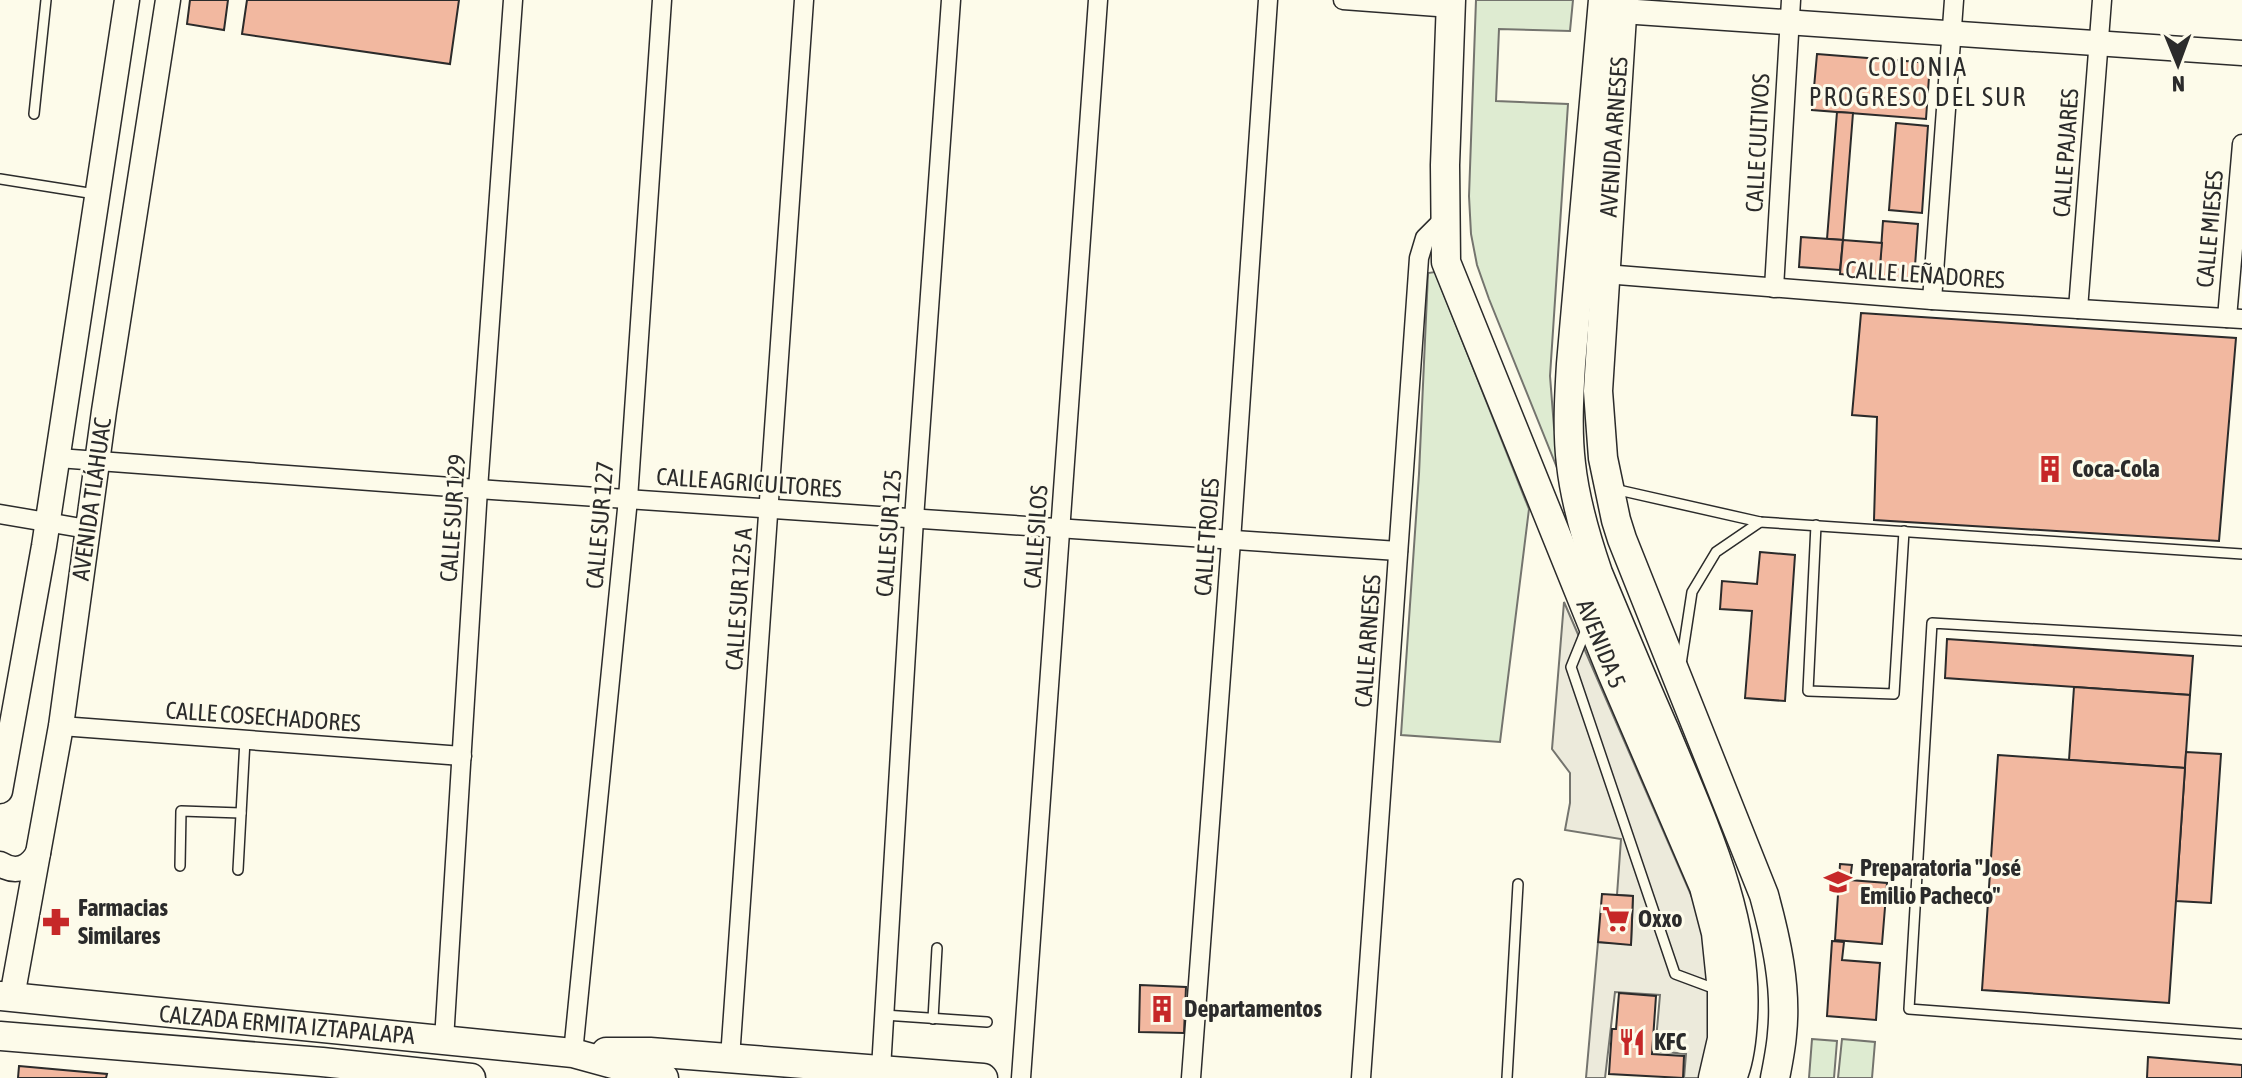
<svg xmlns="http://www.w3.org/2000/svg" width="2242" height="1078" font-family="'Asap Condensed',sans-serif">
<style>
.green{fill:#deebd1;stroke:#74746e;stroke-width:2}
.parking{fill:#eceadb;stroke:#74746e;stroke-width:2}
.building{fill:#f2b8a0;stroke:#2b2b2b;stroke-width:2}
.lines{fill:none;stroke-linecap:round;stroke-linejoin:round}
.lane-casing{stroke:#2b2b2b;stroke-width:12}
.street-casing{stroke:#2b2b2b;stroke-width:21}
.secondary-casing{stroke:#2b2b2b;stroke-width:27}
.primary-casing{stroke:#2b2b2b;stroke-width:31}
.lane{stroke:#fdfbea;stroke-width:9}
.street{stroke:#fdfbea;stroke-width:18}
.secondary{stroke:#fdfbea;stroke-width:24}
.primary{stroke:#fdfbea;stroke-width:28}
.labels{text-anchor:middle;stroke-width:6;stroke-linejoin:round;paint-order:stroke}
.street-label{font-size:24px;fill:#2b2b2b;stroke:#fdfbea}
.poi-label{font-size:24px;font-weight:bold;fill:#2b2b2b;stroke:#fdfbea;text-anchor:start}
.neighbourhood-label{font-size:26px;letter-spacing:2px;fill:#2b2b2b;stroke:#fdfbea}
</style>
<rect width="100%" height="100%" fill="#fdfbea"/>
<!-- green -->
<g class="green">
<path d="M1476 0H1573L1570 31 1499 29 1496 101 1568 104 1550 376 1554 427 1570 500 1489 299 1477 265 1471 234 1469 196Z"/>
<path d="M1435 272 1529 509 1500 742 1401 735 1419 474 1428 273Z"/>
<path d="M1812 1039 1837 1041 1834 1078H1809Z"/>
<path d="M1842 1039 1875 1042 1872 1078H1838Z"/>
</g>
<!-- parking -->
<path class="parking" d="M1564 602 1698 911 1716 986 1703 1078H1684L1686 1054 1655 1051 1660 995 1615 992 1605 1078H1586L1598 942 1631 944 1633 896 1617 895 1621 839 1565 830 1570 803V773L1552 749Z"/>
<!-- building -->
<g class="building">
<path d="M190 0H228L224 30 187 24Z"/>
<path d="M247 0H459L450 64 242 34Z"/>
<path d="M1817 54 1930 63 1926 119 1812 110Z"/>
<path d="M1837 112 1853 113 1843 240 1827 239Z"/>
<path d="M1896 123 1928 126 1922 213 1889 210Z"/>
<path d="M1883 221 1918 224 1914 280 1879 277Z"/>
<path d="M1801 237 1843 240 1840 270 1799 267Z"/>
<path d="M1843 240 1882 243 1879 277 1840 274Z"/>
<path d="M1861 313 2236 338 2219 541 1874 520 1877 417 1852 415Z"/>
<path d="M1760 552 1795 555 1785 701 1745 698 1752 611 1720 609 1722 581 1757 584Z"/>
<path d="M1947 639 2193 656 2190 695 1945 678Z"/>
<path d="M2074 687 2190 695 2185 768 2069 760Z"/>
<path d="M2186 752 2221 754 2211 903 2176 901Z"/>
<path d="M1998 755 2185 768 2169 1003 1982 990Z"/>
<path d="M1840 864 1852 865 1850 880 1887 883 1882 944 1835 940Z"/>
<path d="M1602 894 1633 896 1631 945 1598 942Z"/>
<path d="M1832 941 1844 942 1842 960 1880 963 1876 1020 1827 1016Z"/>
<path d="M1140 985 1186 987 1184 1033 1139 1032Z"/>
<path d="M1619 993 1656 996 1652 1054 1684 1056 1683 1078 1609 1074 1612 1029H1616Z"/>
<path d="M2148 1057 2242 1065V1078H2147Z"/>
<path d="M19 1066 107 1074 106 1078H18Z"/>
</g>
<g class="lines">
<!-- lane casing -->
<g class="lane-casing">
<g id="lane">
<path d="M34 114 46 0"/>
<path d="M0 179 95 194"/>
<path d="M1614 489 1760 522 2242 554"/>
<path d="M1816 525 1808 691 1894 694 1904 531"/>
<path d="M1586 630 1571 667 1675 974 1718 990"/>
<path d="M2242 641 1932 623 1909 1009 2242 1034"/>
<path d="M1681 664 1692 592 1716 552 1760 522"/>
<path d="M180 866 181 811 241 813"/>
<path d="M238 870 245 740"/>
<path d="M884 1015 987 1022"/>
<path d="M933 1019 937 948"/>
<path d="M1507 1078 1518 884"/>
</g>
</g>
<!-- street casing -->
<g class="street-casing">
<g id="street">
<path d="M1343 0 1451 8"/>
<path d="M1605 274 1932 300 2242 319"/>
<path d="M1774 288 1791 0"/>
<path d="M1932 300 1954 0"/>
<path d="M2078 309 2102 0"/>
<path d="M2227 318 2242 144"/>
<path d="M58 458 478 489 1398 551"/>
<path d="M0 514 87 529"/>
<path d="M61 726 462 756"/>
<path d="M444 1040 478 489 513 0"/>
<path d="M573 1053 628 499 662 0"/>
<path d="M730 1058 804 0"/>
<path d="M881 1069 914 519 951 0"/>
<path d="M1021 1078 1098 0"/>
<path d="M1191 1078 1231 541 1268 0"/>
<path d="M1361 1078 1419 258 1425 238 1446 217"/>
</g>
</g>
<!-- secondary casing -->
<g class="secondary-casing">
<g id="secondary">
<path d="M1622 11 2242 53"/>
<path d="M0 791 44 546 127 0"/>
<path d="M0 864C16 874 30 868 38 853"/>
<path d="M12 997 61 726 104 411 168 0"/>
</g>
</g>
<!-- primary casing -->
<g class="primary-casing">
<g id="primary">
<path d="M1451 0 1445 165 1446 262 1612 673 1704 887 1716 933 1722 991V1039L1713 1078"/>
<path d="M1603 0 1571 364C1569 397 1567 431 1571 464 1575 501 1586 538 1598 573 1620 626 1642 679 1665 731 1702 821 1749 918 1743 1018 1742 1038 1740 1060 1732 1078"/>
<path d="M1623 0 1598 391 1603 458 1616 520 1622 539 1764 895C1776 939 1787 987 1782 1034 1781 1048 1778 1063 1775 1078"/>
<path d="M0 996 573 1053 664 1078"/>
<path d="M0 1036 322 1062 471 1078"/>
<path d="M606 1052H650L983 1078"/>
</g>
</g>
<!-- lane -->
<use href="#lane" class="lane"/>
<!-- street -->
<use href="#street" class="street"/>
<!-- secondary -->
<use href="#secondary" class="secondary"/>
<!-- primary -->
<use href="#primary" class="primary"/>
</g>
<!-- icons -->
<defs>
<g id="building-bare" transform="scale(2.16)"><path d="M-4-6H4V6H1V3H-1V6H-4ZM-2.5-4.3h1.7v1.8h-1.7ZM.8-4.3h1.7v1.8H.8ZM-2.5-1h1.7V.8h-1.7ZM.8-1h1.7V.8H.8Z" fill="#c62828" stroke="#fdfbea" stroke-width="2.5" paint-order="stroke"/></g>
<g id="school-bare" transform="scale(2.16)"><path d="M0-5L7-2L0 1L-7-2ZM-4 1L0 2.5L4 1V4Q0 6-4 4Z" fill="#c62828" stroke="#fdfbea" stroke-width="2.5" paint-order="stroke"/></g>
<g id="supermarket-bare" transform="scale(2.16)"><path d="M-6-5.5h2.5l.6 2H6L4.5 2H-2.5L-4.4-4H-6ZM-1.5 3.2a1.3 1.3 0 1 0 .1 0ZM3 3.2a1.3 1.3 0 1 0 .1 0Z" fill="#c62828" stroke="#fdfbea" stroke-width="2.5" paint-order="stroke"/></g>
<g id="pharmacy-bare" transform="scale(2.16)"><path d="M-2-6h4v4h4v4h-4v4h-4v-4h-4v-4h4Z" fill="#c62828" stroke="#fdfbea" stroke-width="2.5" paint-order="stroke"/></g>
<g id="restaurant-bare" transform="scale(2.16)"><path d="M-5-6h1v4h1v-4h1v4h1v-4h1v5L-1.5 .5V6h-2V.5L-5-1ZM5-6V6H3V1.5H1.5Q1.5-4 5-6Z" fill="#c62828" stroke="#fdfbea" stroke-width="2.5" paint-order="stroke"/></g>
</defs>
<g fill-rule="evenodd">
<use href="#building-bare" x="2050" y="469"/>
<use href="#school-bare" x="1838" y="882"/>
<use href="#supermarket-bare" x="1616" y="919"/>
<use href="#pharmacy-bare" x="56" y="922"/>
<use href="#building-bare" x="1162" y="1009"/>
<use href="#restaurant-bare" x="1632" y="1042"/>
</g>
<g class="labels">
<!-- street labels -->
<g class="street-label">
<text transform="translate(1614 137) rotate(-86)" y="8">AVENIDA ARNESES</text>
<text transform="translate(1758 143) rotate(-87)" y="8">CALLE CULTIVOS</text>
<text transform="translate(2066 153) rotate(-86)" y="8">CALLE PAJARES</text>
<text transform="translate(2210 229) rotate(-85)" y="8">CALLE MIESES</text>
<text transform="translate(1925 275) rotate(4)" y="8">CALLE LEÑADORES</text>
<text transform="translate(749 483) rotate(4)" y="8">CALLE AGRICULTORES</text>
<text transform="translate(92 499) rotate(-82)" y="8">AVENIDA TLÁHUAC</text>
<text transform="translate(453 518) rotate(-86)" y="8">CALLE SUR 129</text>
<text transform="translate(600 525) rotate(-85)" y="8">CALLE SUR 127</text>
<text transform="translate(889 533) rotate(-86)" y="8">CALLE SUR 125</text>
<text transform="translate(1036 537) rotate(-86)" y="8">CALLE SILOS</text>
<text transform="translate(1207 537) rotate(-86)" y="8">CALLE TROJES</text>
<text transform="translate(739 599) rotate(-86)" y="8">CALLE SUR 125 A</text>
<text transform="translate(1368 641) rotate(-86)" y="8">CALLE ARNESES</text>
<text transform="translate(1601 644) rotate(68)" y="8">AVENIDA 5</text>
<text transform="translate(263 717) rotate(4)" y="8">CALLE COSECHADORES</text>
<text transform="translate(287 1025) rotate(5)" y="8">CALZADA ERMITA IZTAPALAPA</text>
</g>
<!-- poi labels -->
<g class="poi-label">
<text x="2072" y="477">Coca-Cola</text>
<text x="1860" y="876">Preparatoria "José<tspan x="1860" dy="28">Emilio Pacheco"</tspan></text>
<text x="78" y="916">Farmacias<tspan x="78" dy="28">Similares</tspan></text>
<text x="1638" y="927">Oxxo</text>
<text x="1184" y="1017">Departamentos</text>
<text x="1654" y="1050">KFC</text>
</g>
<!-- neighbourhood labels -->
<g class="neighbourhood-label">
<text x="1918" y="76">COLONIA<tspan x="1918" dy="30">PROGRESO DEL SUR</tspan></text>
</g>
</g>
<!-- north arrow -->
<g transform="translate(2178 64) rotate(179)" stroke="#fdfbea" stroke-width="6" paint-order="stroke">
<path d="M0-6L14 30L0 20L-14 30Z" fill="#2b2b2b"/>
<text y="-12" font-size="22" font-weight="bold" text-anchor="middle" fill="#2b2b2b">N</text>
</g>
</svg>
